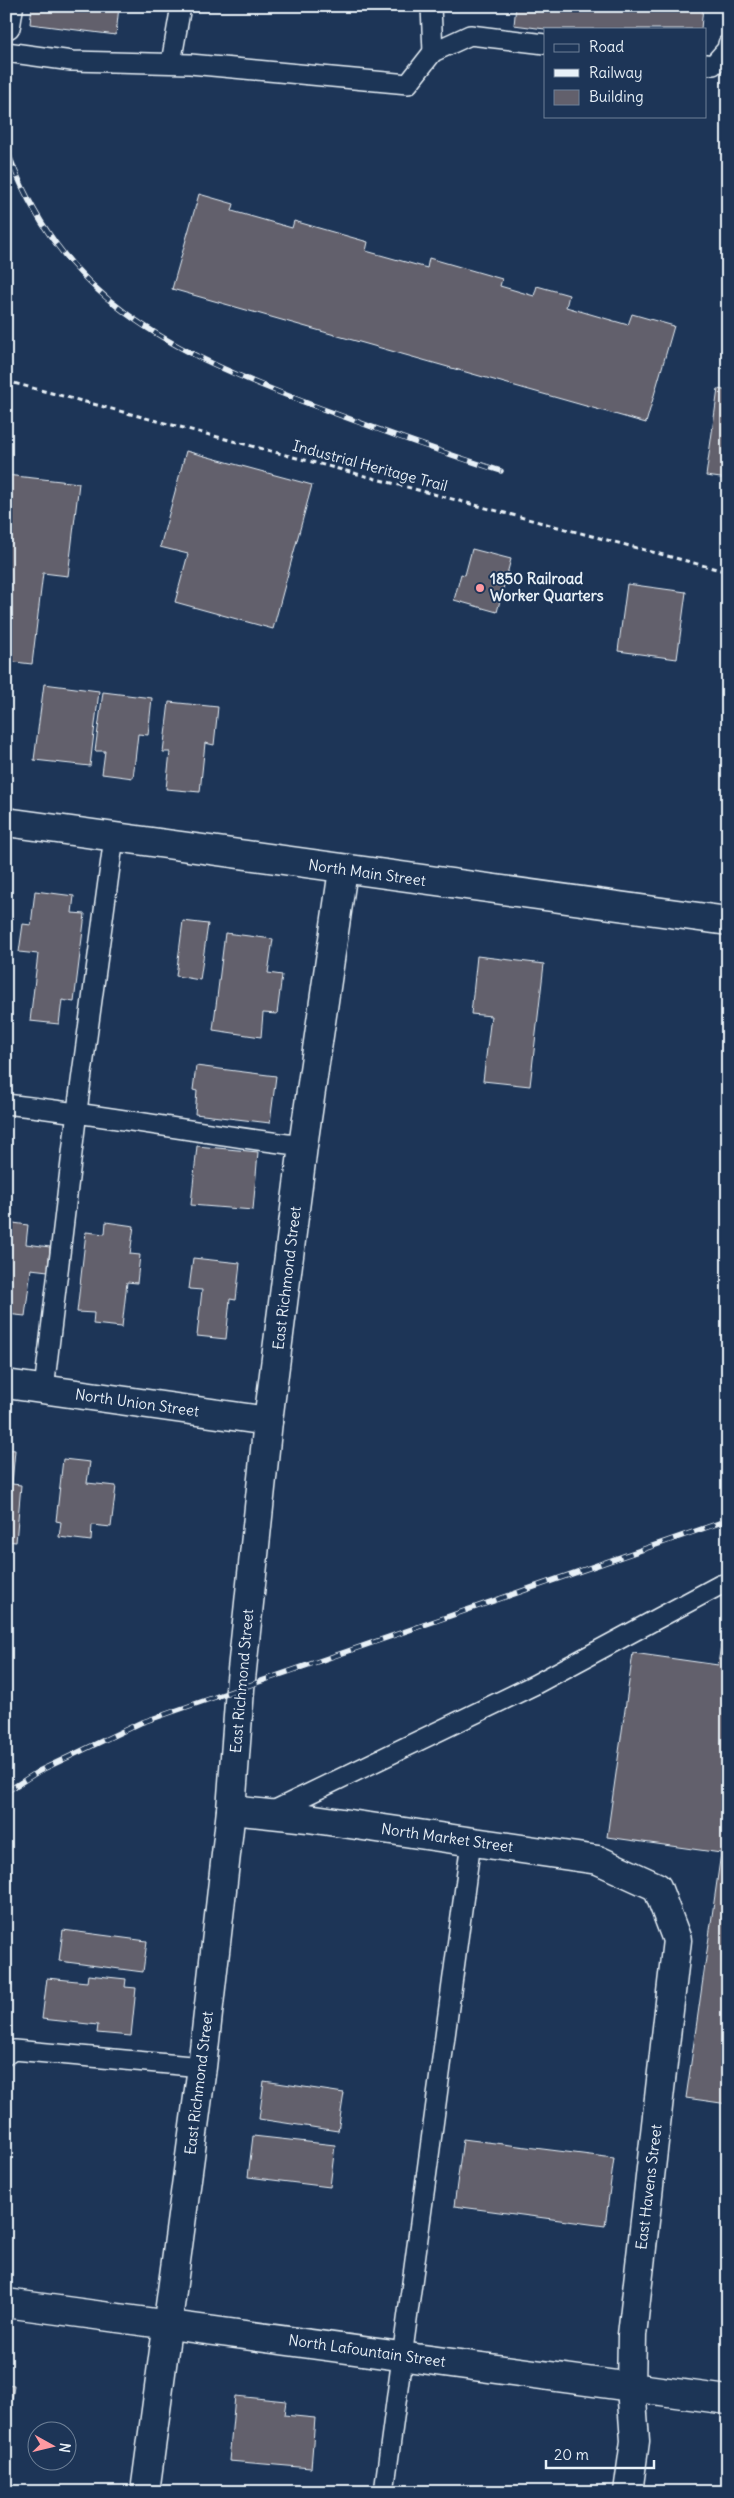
<svg xmlns="http://www.w3.org/2000/svg" width="734" height="2498" font-family="Delius,sans-serif">
<style>
.building{fill:#62606c;stroke:#e8f1f8}
.lines{fill:none;stroke-linecap:round;stroke-linejoin:round}
.service-casing{stroke:#e8f1f8;stroke-width:22}
.minor-casing{stroke:#e8f1f8;stroke-width:31}
.path{stroke:#e8f1f8;stroke-width:3;stroke-dasharray:5 4;stroke-linecap:butt}
.service{stroke:#1d3557;stroke-width:19}
.minor{stroke:#1d3557;stroke-width:28}
.rail-casing{stroke:#e8f1f8;stroke-width:5.5}
.rail{stroke:#1d3557;stroke-width:4;stroke-dasharray:11;stroke-linecap:butt}
.poi-dot{fill:#ff9aa2;stroke:#1d3557;stroke-width:2}
.labels{text-anchor:middle;stroke-width:4;stroke-linejoin:round;paint-order:stroke}
.street-label{font-size:15px;fill:#e8f1f8;stroke:#1d3557}
.poi-label{font-size:15px;font-weight:bold;fill:#e8f1f8;stroke:#1d3557;text-anchor:start}
</style>
<rect width="100%" height="100%" fill="#1d3557"/>
<filter id="ink" filterUnits="userSpaceOnUse"><feTurbulence type="fractalNoise" baseFrequency=".02" numOctaves="2"/><feDisplacementMap in="SourceGraphic" scale="10" xChannelSelector="R" yChannelSelector="G"/><feConvolveMatrix kernelMatrix="1 2 1 2 8 2 1 2 1" color-interpolation-filters="sRGB"/></filter>
<g filter="url(#ink)">
<!-- building -->
<g class="building">
<path d="M32 6H119L116 35 30 24Z"/>
<path d="M516 6H703L701 29H545L514 25Z"/>
<path d="M199 194 234 204 232 211 292 228 294 221 368 242 366 251 427 268 429 258 502 279 500 286 534 296 537 286 569 295 566 307 628 325 632 314 674 326 646 423 172 289Z"/>
<path d="M718 389 728 391V479L706 476Z"/>
<path d="M186 451 312 485 273 629 175 602 188 554 160 547Z"/>
<path d="M6 475 79 483 68 576 43 573 32 664 6 661Z"/>
<path d="M472 549 511 559 497 612 454 600 461 574 465 575Z"/>
<path d="M627 584 686 592 677 659 618 651Z"/>
<path d="M44 684 99 691 90 766 34 760Z"/>
<path d="M103 692 152 698 148 735 138 734 133 778 102 774 105 751H95Z"/>
<path d="M169 702 218 707 214 745 205 743 200 792 166 789 170 752H163Z"/>
<path d="M35 891 74 896 72 913 85 914 74 1002 62 1000 59 1024 30 1021 38 954 19 952 23 924 31 925Z"/>
<path d="M183 921 208 924 200 980 176 976Z"/>
<path d="M225 933 273 939 268 973 282 975 277 1014 263 1013 261 1037 213 1030Z"/>
<path d="M477 956 544 964 530 1086 483 1081 491 1016 471 1014Z"/>
<path d="M196 1066 276 1076 270 1123 195 1114 197 1091 193 1090Z"/>
<path d="M197 1146 258 1152 253 1210 191 1205Z"/>
<path d="M6 1222 28 1225 26 1244 50 1247 48 1271 31 1269 25 1316 6 1314Z"/>
<path d="M106 1222 134 1226 130 1254 140 1255 137 1283 127 1282 122 1327 93 1324 94 1313 77 1312 86 1232 105 1234Z"/>
<path d="M193 1258 240 1263 236 1300 230 1299 226 1339 197 1336 202 1290 189 1289Z"/>
<path d="M6 1449 15 1450 12 1484 21 1485 16 1542 6 1541Z"/>
<path d="M63 1459 90 1462 87 1483 116 1486 111 1527 92 1525 91 1541 59 1537 61 1522 56 1521Z"/>
<path d="M724 1623 728 1624V2104L686 2098 721 1853 607 1837 633 1653 718 1665Z"/>
<path d="M63 1930 147 1941 143 1972 59 1961Z"/>
<path d="M88 1975 126 1979 125 1987 136 1988 131 2036 97 2033 98 2025 42 2019 47 1978 87 1982Z"/>
<path d="M264 2081 344 2093 338 2131 259 2119Z"/>
<path d="M253 2136 335 2145 330 2187 248 2177Z"/>
<path d="M463 2139 614 2158 605 2226 454 2206Z"/>
<path d="M6 2384 14 2385 6 2443Z"/>
<path d="M235 2396 286 2401 284 2415 315 2418 311 2468 229 2461Z"/>
</g>
<g class="lines">
<!-- service casing -->
<g class="service-casing">
<g id="service">
<path d="M431 6 433 52"/>
<path d="M6 52 72 61 190 64 408 84 433 52 470 35 545 44"/>
<path d="M171 63 181 6"/>
<path d="M705 64 713 65 727 49 728 44"/>
<path d="M6 1104C106 1115 204 1134 303 1146"/>
<path d="M44 1389 77 1111 114 837"/>
<path d="M269 1813 534 1685 720 1585 728 1583"/>
<path d="M6 2055 14 2050 202 2067"/>
<path d="M384 2492 471 1842"/>
</g>
</g>
<!-- minor casing -->
<g class="minor-casing">
<g id="minor">
<path d="M6 25 9 6"/>
<path d="M6 822 728 921"/>
<path d="M6 1384 268 1421"/>
<path d="M231 1810 308 1818 598 1860 657 1887 677 1940 632 2335 631 2387 635 2441 628 2492"/>
<path d="M6 2303 728 2400"/>
<path d="M145 2492 202 2067 231 1810 240 1689 268 1421 303 1146 343 870"/>
</g>
</g>
<!-- path -->
<path class="path" d="M6 381 728 572"/>
<!-- service -->
<use href="#service" class="service"/>
<!-- minor -->
<use href="#minor" class="minor"/>
<!-- rail casing -->
<g class="rail-casing">
<g id="rail">
<path d="M6 147C60 301 171 351 312 405 374 428 437 451 501 471"/>
<path d="M6 1792 39 1771 140 1723 728 1520"/>
</g>
</g>
<!-- rail -->
<use href="#rail" class="rail"/>
</g>
</g>
<!-- markers -->
<circle class="poi-dot" cx="480" cy="588" r="5"/>
<g class="labels">
<!-- street labels -->
<g class="street-label">
<text transform="translate(370 466) rotate(15)" y="5">Industrial Heritage Trail</text>
<text transform="translate(367 873) rotate(8)" y="5">North Main Street</text>
<text transform="translate(287 1278) rotate(-83)" y="5">East Richmond Street</text>
<text transform="translate(137 1403) rotate(8)" y="5">North Union Street</text>
<text transform="translate(242 1681) rotate(-85)" y="5">East Richmond Street</text>
<text transform="translate(447 1838) rotate(8)" y="5">North Market Street</text>
<text transform="translate(199 2083) rotate(-83)" y="5">East Richmond Street</text>
<text transform="translate(649 2187) rotate(-83)" y="5">East Havens Street</text>
<text transform="translate(367 2351) rotate(8)" y="5">North Lafountain Street</text>
</g>
<!-- poi labels -->
<g class="poi-label">
<text x="490" y="584">1850 Railroad<tspan x="490" dy="17">Worker Quarters</tspan></text>
</g>
</g>
<!-- margin -->
<rect width="734" height="2498" fill="none" stroke="#1d3557" stroke-width="25"/>
<rect x="12" y="12" width="709" height="2473" fill="none" stroke="#e8f1f8" stroke-width="2" filter="url(#ink)"/>
<!-- legend -->
<rect x="544" y="28" width="162" height="90" fill="#1d3557" stroke="#6e8097"/>
<rect x="554" y="44" width="25" height="8" fill="#1d3557" stroke="#6e8097"/>
<text x="589" y="52" font-size="15" fill="#e8f1f8">Road</text>
<rect x="554" y="69" width="25" height="8" fill="#e8f1f8" stroke="#6e8097"/>
<text x="589" y="78" font-size="15" fill="#e8f1f8">Railway</text>
<rect x="554" y="90" width="25" height="15" fill="#62606c" stroke="#6e8097"/>
<text x="589" y="102" font-size="15" fill="#e8f1f8">Building</text>
<!-- north arrow -->
<g transform="translate(52 2446) rotate(98)"><circle r="24" fill="#1d3557" stroke="#6e8097"/>
<path d="M0-4L9 19L0 12L-9 19Z" fill="#ff9aa2"/>
<text y="-8" font-size="14" font-weight="bold" text-anchor="middle" fill="#e8f1f8">N</text>
</g>
<!-- scale -->
<path d="M546 2460v8h108v-8" fill="none" stroke="#e8f1f8" stroke-width="2.5"/>
<text x="554" y="2460" font-size="15" fill="#e8f1f8" stroke="#1d3557" stroke-width="4" paint-order="stroke">20 m</text>
</svg>
